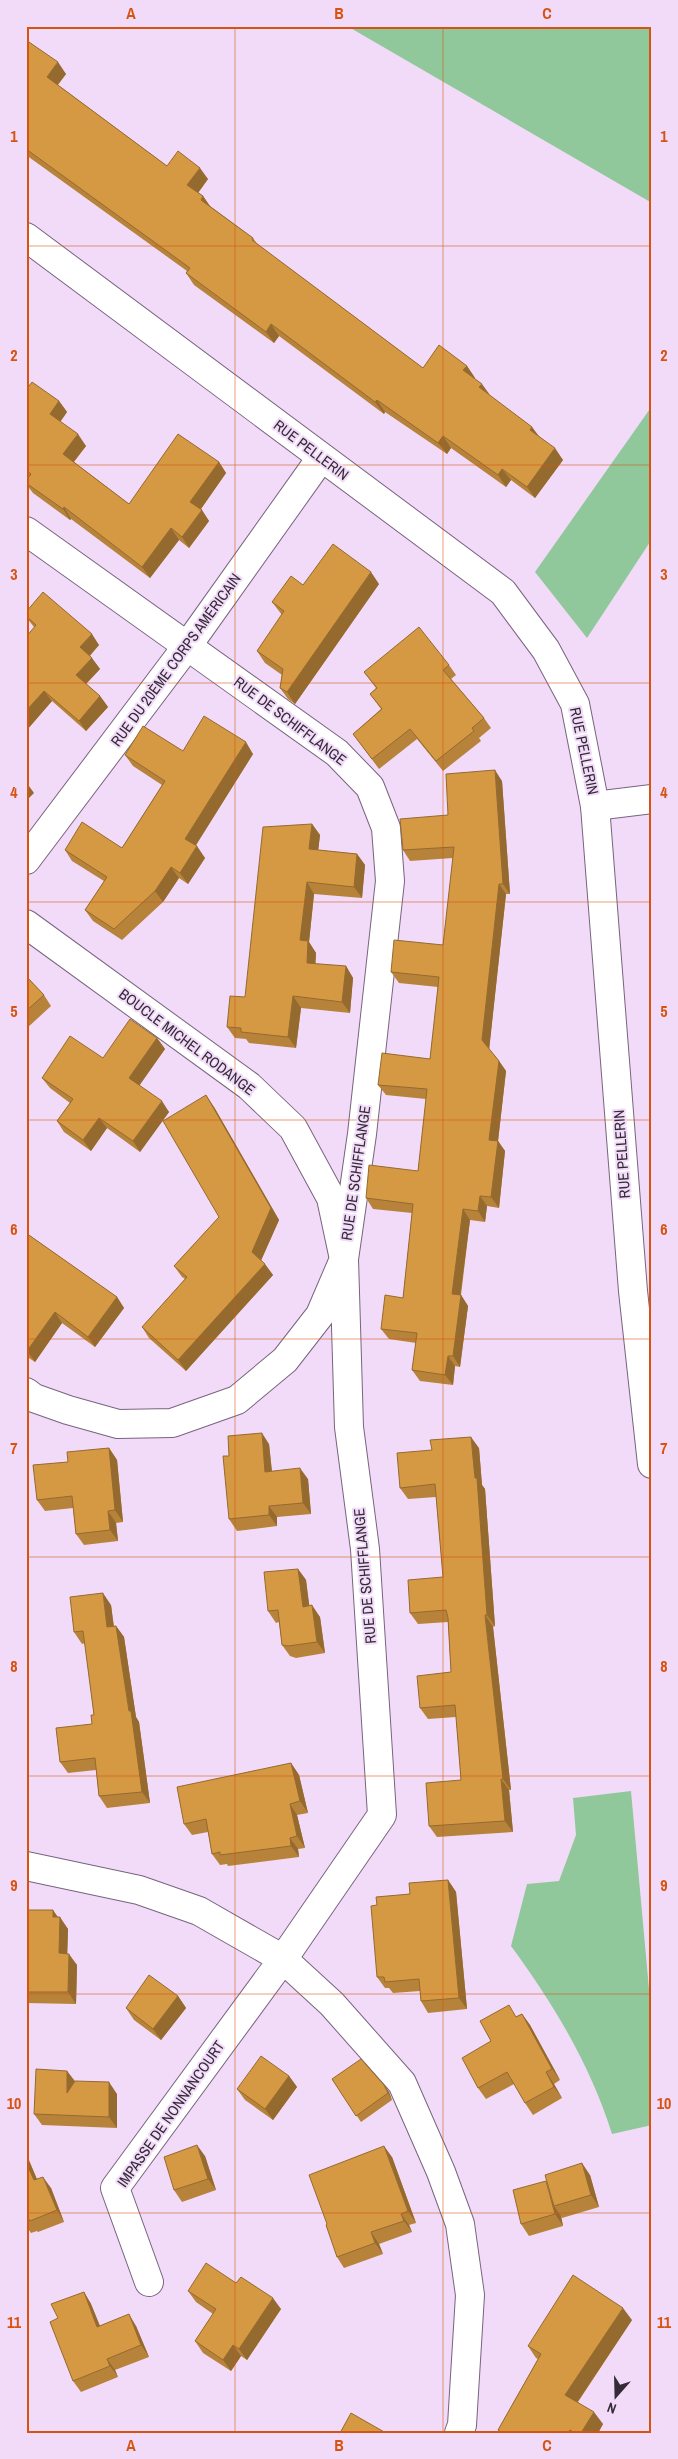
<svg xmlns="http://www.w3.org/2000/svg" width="678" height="2459" font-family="'Archivo Narrow',sans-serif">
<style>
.green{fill:#90c89b}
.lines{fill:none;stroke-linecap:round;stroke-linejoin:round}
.minor-casing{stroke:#78647e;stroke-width:30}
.minor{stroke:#fff;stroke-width:28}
.wall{fill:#b7833a}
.shaded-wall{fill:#956a2f}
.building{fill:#d59843;stroke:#956a2f}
.grid{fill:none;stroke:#d65410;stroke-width:1;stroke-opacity:0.55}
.labels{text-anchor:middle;stroke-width:4;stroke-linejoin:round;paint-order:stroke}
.street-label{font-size:15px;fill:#342b36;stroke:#f2dbf9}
.neatline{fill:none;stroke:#d65410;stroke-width:2}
.grid-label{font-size:16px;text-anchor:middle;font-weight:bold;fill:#d65410}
</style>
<rect width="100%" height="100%" fill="#f2dbf9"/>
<!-- green -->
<g class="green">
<path d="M347 26H652V203Z"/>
<path d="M652 406V539L587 638 535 572Z"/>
<path d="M631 1791 652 2022V2125L612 2134C591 2066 553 2003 511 1946L527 1884 559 1881 576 1835 573 1798Z"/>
</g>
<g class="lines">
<!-- minor casing -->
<g class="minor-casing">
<g id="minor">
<path d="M26 237 503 592 546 650 575 704 595 806 633 1291 652 1464"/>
<path d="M26 531 337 753 370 787 386 828 390 881 362 1134 344 1259 349 1427 365 1549 382 1815 283 1959 115 2188 149 2282"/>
<path d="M595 806 652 799"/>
<path d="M26 860 188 645 321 458"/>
<path d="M26 924 249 1086 293 1128 331 1198 344 1259 320 1315 285 1360 237 1400 172 1423 118 1424 68 1410 34 1398 26 1392"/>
<path d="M26 1866 139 1890 199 1911 283 1959 332 2004 402 2083 441 2172 460 2224 470 2295 462 2425 459 2433"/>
</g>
</g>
<!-- minor -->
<use href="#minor" class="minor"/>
</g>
<!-- wall -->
<g class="wall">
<path d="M26 40 66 74 58 85 167 166 208 179 198 193 203 196 210 206 253 238 258 245 423 368 467 366 475 378H474L490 396 532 427 539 437 563 460 535 498 511 480 506 487 451 448 447 454 385 412 384 414 279 336 274 343 194 285 186 273 187 271 26 155Z"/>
<path d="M26 390 59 401 67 412 60 422 86 446 74 462 129 504 219 462 226 473 201 509 209 521 189 548 179 540 150 578 71 519 70 520 33 493 26 484V481L29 477 26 475Z"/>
<path d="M379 584 295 704 288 699 280 688 282 675 265 663 257 651 282 615 272 602 303 585Z"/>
<path d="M26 612 99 645 90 656 100 669 86 684 100 696 108 707 86 731 52 701 26 731 34 627 26 617Z"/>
<path d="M449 665 456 675 451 679 484 718 491 728 479 738 481 741 443 771 417 739 379 769 353 734 381 709 370 694 376 688 364 672Z"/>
<path d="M183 751 253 754 195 846 205 858 188 884 179 878 163 902 122 940 93 921 85 910 104 881 72 861 65 850 122 848 162 785 133 766 125 755Z"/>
<path d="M502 781 510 894H506L489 1049 499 1061 506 1071 498 1141 505 1151 499 1208 487 1206 485 1222 470 1220 461 1295 468 1306 460 1367 455 1366 453 1385 420 1381 412 1370 416 1343 389 1339 381 1329 403 1298 412 1213 373 1209 366 1198 418 1171 426 1099 386 1095 378 1085 430 1059 438 987 399 983 391 972 443 945 453 858 410 861 403 850 448 815Z"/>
<path d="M312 824 320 835 318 850 357 854 365 865 362 898 314 894 309 942 316 953 315 964 346 966 353 978 350 1013 301 1008 296 1048 249 1043 246 1039 235 1038 227 1027 245 997Z"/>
<path d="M26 976 44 995 51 1006 26 1029Z"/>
<path d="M157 1038 165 1049 139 1085 169 1112 140 1152 107 1128 91 1151 64 1132 57 1121 70 1103 50 1088 42 1078 103 1058Z"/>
<path d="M214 1107 279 1220 261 1260 273 1275 186 1371 149 1338 142 1327 185 1279 182 1277 174 1266 219 1217Z"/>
<path d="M26 1233 117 1297 124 1308 95 1347 62 1323 35 1362 26 1356Z"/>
<path d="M269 1444 272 1471 308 1479 311 1514 277 1517V1526L237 1531 229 1519V1456Z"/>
<path d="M109 1448 117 1460 123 1522 116 1523 118 1541 84 1545 76 1534 73 1508 45 1511 37 1500 68 1462Z"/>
<path d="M479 1448 482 1485 485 1489 495 1626 493 1627 511 1790H509L513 1832 437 1837 429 1826 461 1780 456 1717 428 1719 420 1708 451 1672 448 1622 418 1624 410 1613 443 1577 436 1497 408 1499 400 1488Z"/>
<path d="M298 1569 306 1580 309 1606 320 1617 325 1653 296 1658 290 1656 282 1645 279 1622 276 1623 268 1611Z"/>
<path d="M111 1605 114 1626H116L124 1637 136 1717 139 1722 150 1803 107 1808 99 1796 96 1770 68 1773 60 1762 92 1724 94 1715 85 1643 82 1644 74 1632Z"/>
<path d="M291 1763 299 1775 308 1813 297 1815 305 1848 298 1849 299 1857 228 1866 227 1864 220 1865 212 1854 208 1832 192 1835 184 1824Z"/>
<path d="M448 1880 456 1892 467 2009 428 2013 421 2001 420 1991 393 1993 389 1988H385L377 1977V1905Z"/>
<path d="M26 1910 58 1917 68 1929 67 1954 77 1965 76 2004 26 2003Z"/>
<path d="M178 1996 186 2008 161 2040 134 2020 126 2008Z"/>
<path d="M522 2014 530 2025 560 2080 554 2084 562 2098 533 2115 525 2103 514 2084 486 2099 478 2088 491 2041 517 2016Z"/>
<path d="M67 2071 75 2081 117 2094V2128L42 2125 34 2114Z"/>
<path d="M289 2076 297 2087 273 2120 245 2100 237 2089Z"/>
<path d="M332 2079 384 2085 389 2092 392 2100 361 2122Z"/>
<path d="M26 2155 28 2158 37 2179 51 2188 64 2222 38 2232 37 2231 31 2233 26 2226Z"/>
<path d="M205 2156 216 2190 182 2202 174 2190Z"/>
<path d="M392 2157 416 2223 409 2225 412 2232 379 2244 383 2254 344 2268 337 2257 327 2224Z"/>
<path d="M590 2175 599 2207 562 2218 561 2216 563 2226 529 2236 521 2224Z"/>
<path d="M236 2283 281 2309 247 2360 241 2356 231 2371 203 2353 195 2341 213 2314 196 2302 188 2291Z"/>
<path d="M84 2292 91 2304 100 2326H136L149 2357 115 2370 118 2377 81 2392 73 2381 58 2318Z"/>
<path d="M632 2320 578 2402 603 2424 598 2433H500L498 2430 538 2359 536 2358 528 2346Z"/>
</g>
<!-- shaded-wall -->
<g class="shaded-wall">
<path d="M58 62 66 74 55 88 47 77Z"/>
<path d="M200 168 208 179 195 197 187 185Z"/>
<path d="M203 196 211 208 201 200Z"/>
<path d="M271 324 279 336 274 343 266 332Z"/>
<path d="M467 366 475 378 472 382 463 370Z"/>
<path d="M482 384 490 395 479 387Z"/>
<path d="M377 400 385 412 384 414 375 402Z"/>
<path d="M59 401 67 412 58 425 50 414Z"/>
<path d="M532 427 541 439 530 430Z"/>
<path d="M78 434 86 446 71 465 63 454Z"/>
<path d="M443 436 451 448 447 454 438 443Z"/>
<path d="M555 448 563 460 535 498 527 487Z"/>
<path d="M219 462 226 473 198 513 190 502Z"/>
<path d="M502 469 511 480 506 487 498 475Z"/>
<path d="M64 507 71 519 70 520 63 509Z"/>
<path d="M202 510 209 521 189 548 182 537Z"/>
<path d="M171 528 179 540 150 578 142 567Z"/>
<path d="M371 572 379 584 295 704 287 692Z"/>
<path d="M92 634 99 645 87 658 80 647Z"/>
<path d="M92 658 100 669 84 686 76 675Z"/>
<path d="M44 691 52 701 26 731V711Z"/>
<path d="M100 696 108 707 86 731 79 721Z"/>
<path d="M246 742 253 754 193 850 185 839Z"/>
<path d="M495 770 502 781 510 894 503 884Z"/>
<path d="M26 782 34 793 26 801Z"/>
<path d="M312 824 320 835 317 861 309 849Z"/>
<path d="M197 846 205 858 188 884 180 873Z"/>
<path d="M357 854 365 865 362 898 354 887Z"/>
<path d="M171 867 179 878 163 902 155 891Z"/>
<path d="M307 882 314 894 309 942 316 953 315 974 307 963 300 940Z"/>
<path d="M499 884 506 894 489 1051 482 1040Z"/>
<path d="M346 966 353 978 350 1013 342 1002Z"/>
<path d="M293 996 301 1008 296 1048 288 1037Z"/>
<path d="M157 1038 165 1049 137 1089 129 1078Z"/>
<path d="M499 1061 506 1071 498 1141 505 1151 499 1208 491 1197 489 1140Z"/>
<path d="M206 1095 214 1107 279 1220 260 1263 252 1252Z"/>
<path d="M162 1101 169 1112 140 1152 133 1141Z"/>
<path d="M99 1118 107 1128 91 1151 83 1140Z"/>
<path d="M480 1196 487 1206 485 1222 478 1211Z"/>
<path d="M463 1209 470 1220 459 1305 452 1294Z"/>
<path d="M265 1264 273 1275 186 1371 178 1360Z"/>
<path d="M461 1295 468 1306 460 1367 453 1356Z"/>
<path d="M117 1297 124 1308 95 1347 88 1337Z"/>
<path d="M55 1312 62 1323 35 1362 27 1351Z"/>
<path d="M448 1356 455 1366 453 1385 445 1375Z"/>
<path d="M262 1433 269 1444 273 1483 265 1472Z"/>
<path d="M471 1437 479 1448 482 1485 485 1489 495 1626 487 1615Z"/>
<path d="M109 1448 117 1460 123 1522 115 1510Z"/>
<path d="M300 1468 308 1479 311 1514 303 1503Z"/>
<path d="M269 1506 277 1517V1526L269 1515Z"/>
<path d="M108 1511 116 1523 118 1541 110 1530Z"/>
<path d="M298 1569 306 1580 311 1618 303 1607Z"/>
<path d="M103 1593 111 1605 115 1638 107 1627Z"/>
<path d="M312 1605 320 1617 325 1653 317 1642Z"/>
<path d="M485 1615 493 1627 511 1790 503 1779Z"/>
<path d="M116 1626 124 1637 136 1717 139 1722 150 1803 142 1792Z"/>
<path d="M291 1763 299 1775 308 1813 300 1801Z"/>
<path d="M501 1779 509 1790 513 1832 505 1821Z"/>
<path d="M290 1804 297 1815 305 1848 297 1836Z"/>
<path d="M290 1838 298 1849 299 1857 291 1846Z"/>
<path d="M448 1880 456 1892 467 2009 459 1998Z"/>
<path d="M53 1910 60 1920V1917L68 1929 67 1965 59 1953 53 1917Z"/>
<path d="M69 1954 77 1965 76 2004 68 1992Z"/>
<path d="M178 1996 186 2008 161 2040 153 2029Z"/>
<path d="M522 2014 530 2025 560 2080 552 2069Z"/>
<path d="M67 2071 75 2082 67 2093Z"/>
<path d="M546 2072 554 2084 562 2098 554 2087Z"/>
<path d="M289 2076 297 2087 273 2120 265 2109Z"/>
<path d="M109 2082 117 2094V2128L109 2117Z"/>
<path d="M384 2085 389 2092 392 2100 388 2093Z"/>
<path d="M197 2145 205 2156 216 2190 208 2179Z"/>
<path d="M384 2146 392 2157 416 2223 408 2211Z"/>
<path d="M26 2155 28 2158 42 2192 34 2180 26 2162Z"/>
<path d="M582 2163 590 2175 599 2207 591 2195Z"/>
<path d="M43 2177 51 2188 64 2222 57 2210Z"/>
<path d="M546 2181 554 2206 561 2216 563 2226 555 2214Z"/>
<path d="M401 2214 409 2225 412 2232 404 2221Z"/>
<path d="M371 2232 379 2244 383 2254 375 2243Z"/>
<path d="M84 2292 91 2304 105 2339 97 2327Z"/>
<path d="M273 2298 281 2309 247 2360 239 2349Z"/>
<path d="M623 2308 632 2320 574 2407 565 2395Z"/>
<path d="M129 2314 136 2326 149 2357 141 2345Z"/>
<path d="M233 2345 241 2356 231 2371 223 2360Z"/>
<path d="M107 2359 115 2370 118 2377 110 2366Z"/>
<path d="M594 2412 603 2424 598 2433H581Z"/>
</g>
<!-- building -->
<g class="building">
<path d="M26 40 58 62 47 77 167 166 178 151 200 168 187 185 203 196 201 200 253 238 252 240 423 368 439 345 467 366 463 370 482 384 479 387 532 427 530 430 555 448 527 487 502 469 498 475 443 436 438 443 377 400 375 402 271 324 266 332 186 273 190 268 26 149Z"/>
<path d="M32 382 59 401 50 414 78 434 63 454 129 504 178 434 219 462 190 502 202 510 182 537 171 528 142 567 64 507 63 509 26 483V481L31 474 26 470V390Z"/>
<path d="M333 544 371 572 287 692 280 688 283 669 257 651 284 611 272 602 291 576 303 585Z"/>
<path d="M43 592 92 634 80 647 92 658 76 675 100 696 79 721 44 691 26 711V637L36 625 26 616V612Z"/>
<path d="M419 627 449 665 443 670 484 718 472 728 474 731 436 761 410 729 372 759 353 734 382 709 370 694 377 688 364 672Z"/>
<path d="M204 716 246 742 185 839 197 846 180 873 171 867 155 891 114 929 85 910 107 877 65 850 82 822 122 848 165 781 125 755 143 726 183 751Z"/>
<path d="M495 770 503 884H499L482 1040 499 1061 489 1140 498 1141 491 1197 480 1196 478 1211 463 1209 452 1294 461 1295 453 1356H448L445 1375 412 1370 417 1333 381 1329 385 1295 403 1298 413 1204 366 1198 369 1165 418 1171 427 1089 378 1085 382 1053 430 1059 439 977 391 972 394 940 443 945 454 847 403 850 400 819 448 815 446 774Z"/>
<path d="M312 824 309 849 357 854 354 887 307 882 300 940 308 941 307 963 346 966 342 1002 293 996 288 1037 241 1032V1028L227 1027 230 996 245 997 263 827Z"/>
<path d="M26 976 44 995 26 1011Z"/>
<path d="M130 1019 157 1038 129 1078 162 1101 133 1141 99 1118 83 1140 57 1121 73 1099 42 1078 70 1036 103 1058Z"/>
<path d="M206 1095 271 1208 252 1252 265 1264 178 1360 142 1327 187 1277 174 1266 219 1217 163 1121Z"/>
<path d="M26 1233 117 1297 88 1337 55 1312 27 1351H26V1300L28 1297 26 1295Z"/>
<path d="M262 1433 265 1472 300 1468 303 1503 269 1506V1515L229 1519 223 1456H229L228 1436Z"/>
<path d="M471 1437 475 1478H477L487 1615H485L503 1779H501L505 1821 429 1826 426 1783 461 1780 458 1742 455 1705 420 1708 417 1676 451 1672 448 1618 446 1610 410 1613 408 1580 443 1577 435 1484 400 1488 397 1453 432 1450 430 1440Z"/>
<path d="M109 1448 115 1510 108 1511 110 1530 76 1534 72 1496 37 1500 33 1465 68 1462 67 1452Z"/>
<path d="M298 1569 303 1607 312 1605 317 1642 288 1646 282 1645 278 1610 268 1611 264 1572Z"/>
<path d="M103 1593 107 1627 116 1626 129 1711H131L142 1792 99 1796 95 1758 60 1762 56 1728 92 1724 91 1715H94L83 1631 74 1632 70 1597Z"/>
<path d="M291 1763 300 1801 290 1804 297 1836 290 1838 291 1846 220 1855V1852L212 1854 206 1819 184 1824 177 1787Z"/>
<path d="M448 1880 459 1998 421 2001 419 1979 385 1982 384 1977H377L371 1906 377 1905 376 1897 410 1894 409 1883Z"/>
<path d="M26 1910H53V1917H60L59 1953 69 1954 68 1992H26Z"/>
<path d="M149 1975 178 1996 153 2029 126 2008Z"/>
<path d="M509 2005 516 2017 522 2014 552 2069 546 2072 554 2087 525 2103 507 2072 478 2088 462 2058 491 2041 480 2021Z"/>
<path d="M261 2056 289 2076 265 2109 237 2089Z"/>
<path d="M361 2059 384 2085 388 2093 356 2116 332 2079Z"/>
<path d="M36 2069 67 2071V2093L75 2081 109 2082V2117L34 2114Z"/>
<path d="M197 2145 208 2179 174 2190 164 2157Z"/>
<path d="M384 2146 408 2211 401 2214 404 2221 371 2232 375 2243 337 2257 326 2225 327 2224 309 2175Z"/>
<path d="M26 2162 34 2180 43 2177 57 2210 30 2221 29 2219 26 2220Z"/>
<path d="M582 2163 591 2195 554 2206 545 2175Z"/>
<path d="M546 2181 555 2214 521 2224 513 2190Z"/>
<path d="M206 2263 236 2283 241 2277 273 2298 239 2349 233 2345 223 2360 195 2341 216 2309 188 2291Z"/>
<path d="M573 2275 623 2308 565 2395 594 2412 581 2433H575L570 2430 568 2433H502L498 2430 541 2354 528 2346Z"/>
<path d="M84 2292 97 2327 129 2314 141 2345 107 2359 110 2366 73 2381 50 2322 58 2318 51 2304Z"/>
<path d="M351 2413 386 2433H340Z"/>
</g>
<!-- grid -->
<path class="grid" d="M235 26V2433M443 26V2433M26 246H652M26 465H652M26 683H652M26 902H652M26 1120H652M26 1339H652M26 1557H652M26 1776H652M26 1994H652M26 2213H652"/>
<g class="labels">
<!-- street labels -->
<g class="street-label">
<text transform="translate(311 450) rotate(37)" y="5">RUE PELLERIN</text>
<text transform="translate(176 660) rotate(-54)" y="5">RUE DU 20ÈME CORPS AMÉRICAIN</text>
<text transform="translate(290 721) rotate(37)" y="5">RUE DE SCHIFFLANGE</text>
<text transform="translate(584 751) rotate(78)" y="5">RUE PELLERIN</text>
<text transform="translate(187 1042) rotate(37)" y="5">BOUCLE MICHEL RODANGE</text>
<text transform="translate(622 1154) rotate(-94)" y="5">RUE PELLERIN</text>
<text transform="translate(356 1173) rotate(-82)" y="5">RUE DE SCHIFFLANGE</text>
<text transform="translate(365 1576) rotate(-95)" y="5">RUE DE SCHIFFLANGE</text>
<text transform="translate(171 2114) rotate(-55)" y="5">IMPASSE DE NONNANCOURT</text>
</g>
</g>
<!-- border -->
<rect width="678" height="2459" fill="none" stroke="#f2dbf9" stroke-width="55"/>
<!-- north arrow -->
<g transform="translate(616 2396) rotate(200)" stroke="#f2dbf9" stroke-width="4" paint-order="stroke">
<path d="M0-4L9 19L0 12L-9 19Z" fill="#342b36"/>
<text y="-8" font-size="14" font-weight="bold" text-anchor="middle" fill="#342b36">N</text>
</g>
<rect x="28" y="28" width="622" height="2404" class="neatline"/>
<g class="grid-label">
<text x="131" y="19">A</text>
<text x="339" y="19">B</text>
<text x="547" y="19">C</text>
<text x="14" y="142">1</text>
<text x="664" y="142">1</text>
<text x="14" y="361">2</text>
<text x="664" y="361">2</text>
<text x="14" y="580">3</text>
<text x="664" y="580">3</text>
<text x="14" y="798">4</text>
<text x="664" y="798">4</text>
<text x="14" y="1017">5</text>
<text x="664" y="1017">5</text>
<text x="14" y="1235">6</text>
<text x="664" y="1235">6</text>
<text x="14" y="1454">7</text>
<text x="664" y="1454">7</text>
<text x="14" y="1672">8</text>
<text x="664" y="1672">8</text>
<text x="14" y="1891">9</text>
<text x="664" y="1891">9</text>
<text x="14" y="2109">10</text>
<text x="664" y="2109">10</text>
<text x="14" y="2328">11</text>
<text x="664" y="2328">11</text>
<text x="131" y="2451">A</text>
<text x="339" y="2451">B</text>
<text x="547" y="2451">C</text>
</g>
</svg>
